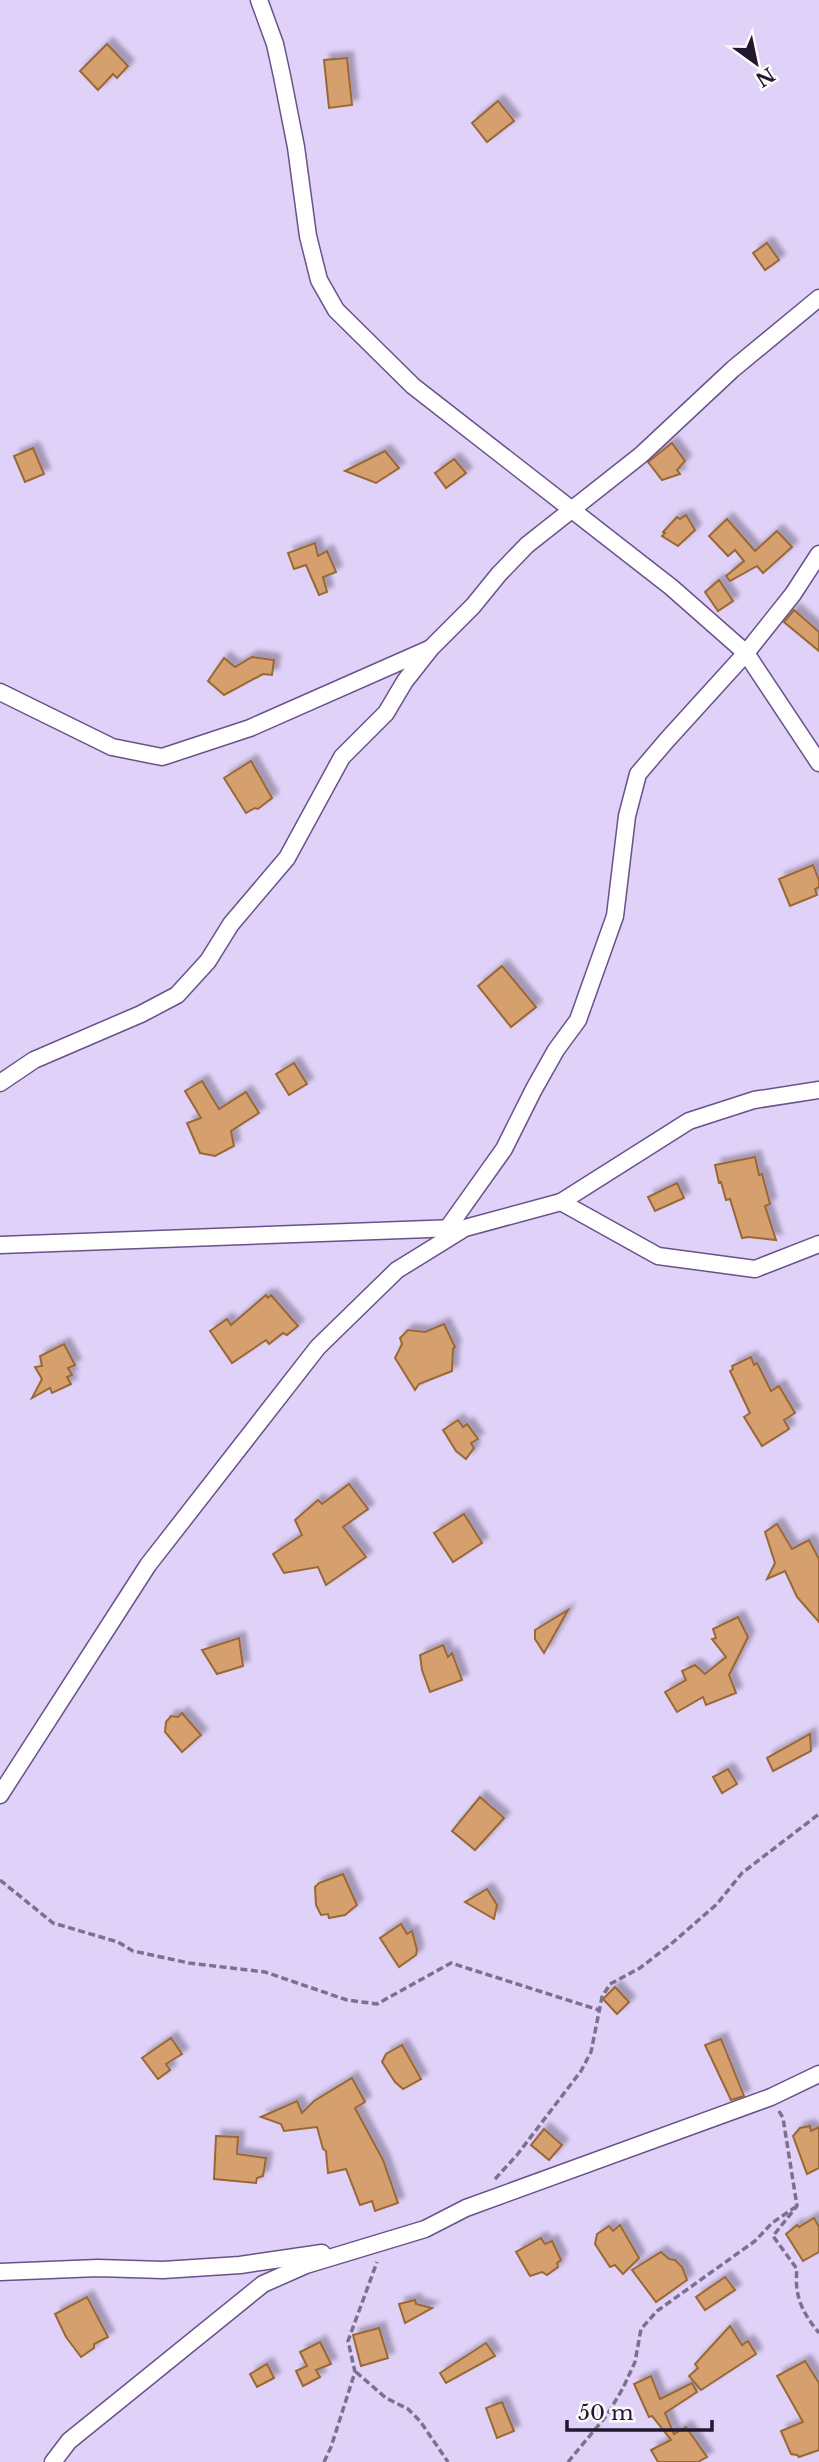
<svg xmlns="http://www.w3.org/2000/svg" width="819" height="2462" font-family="'Libre Baskerville',serif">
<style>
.building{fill:#d6a06e;stroke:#996735;stroke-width:2;filter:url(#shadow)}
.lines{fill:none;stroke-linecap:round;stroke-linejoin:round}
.street-casing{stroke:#6a518a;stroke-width:19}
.path{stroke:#7d708f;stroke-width:3.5;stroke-dasharray:7 3.5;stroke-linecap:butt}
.street{stroke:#fff;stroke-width:16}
</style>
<defs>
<filter id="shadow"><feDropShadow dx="6" dy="-6" stdDeviation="2" flood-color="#0004"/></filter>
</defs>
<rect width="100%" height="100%" fill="#e0d1f8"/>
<!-- building -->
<g class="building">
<path d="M107 44 128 66 117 78 113 74 98 90 80 71Z"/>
<path d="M347 58 352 105 329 108 324 60Z"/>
<path d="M498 101 514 121 487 142 472 123Z"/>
<path d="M767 243 779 260 765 270 753 253Z"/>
<path d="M672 443 685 461 677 470 680 474 662 480 648 462Z"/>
<path d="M33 448 44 474 25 482 14 456Z"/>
<path d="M385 451 399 468 376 483 345 471Z"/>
<path d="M454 459 466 473 446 488 435 473Z"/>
<path d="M686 515 695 530 678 546 662 536 665 533 663 532 677 517 680 519Z"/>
<path d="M727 519 755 551 777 531 792 547 763 573 757 566 730 581 726 576 744 561 735 550 728 556 709 536Z"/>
<path d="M315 543 318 556 327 551 336 572 323 577 327 592 319 595 306 565 294 569 288 553Z"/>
<path d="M719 580 733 601 718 611 705 592Z"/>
<path d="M794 610 819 632V651L784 622Z"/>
<path d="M252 657 274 660 272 675 263 674 224 695 208 681 224 658 235 667Z"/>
<path d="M251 761 272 798 258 809 255 808 246 813 224 778Z"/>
<path d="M813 865 819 880V887L815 889 817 895 790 906 779 879Z"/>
<path d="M502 966 536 1007 511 1027 478 986Z"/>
<path d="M294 1063 307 1084 289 1095 276 1074Z"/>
<path d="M202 1081 219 1109 246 1092 259 1113 231 1131 234 1146 215 1156 200 1153 187 1123 201 1118 185 1091Z"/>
<path d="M755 1157 759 1175 762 1174 770 1204 765 1206 776 1240 748 1237 742 1238 730 1199 726 1200 721 1182 719 1183 715 1165Z"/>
<path d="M677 1183 684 1198 655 1211 648 1197Z"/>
<path d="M266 1295 268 1298 271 1295 298 1326 287 1335 283 1333 269 1344 266 1340 232 1363 210 1331 227 1319 231 1325Z"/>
<path d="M444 1324 455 1347 453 1349 452 1371 419 1384 415 1390 395 1358 402 1344 400 1338 408 1330 425 1332Z"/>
<path d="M64 1344 75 1365 68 1368 72 1375 67 1377 71 1384 52 1393 50 1388 32 1398 42 1379 35 1367 42 1366 40 1356Z"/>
<path d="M751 1357 754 1365 757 1363 771 1391 779 1386 795 1413 784 1420 789 1429 762 1446 744 1417 750 1413 730 1371 733 1369 732 1366Z"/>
<path d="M458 1420 463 1427 467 1424 478 1439 471 1443 474 1448 466 1459 456 1451 443 1430Z"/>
<path d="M349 1484 368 1509 343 1527 366 1557 326 1585 318 1567 284 1573 273 1554 302 1535 295 1520 318 1500 322 1504Z"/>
<path d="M464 1514 482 1543 453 1562 434 1533Z"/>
<path d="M777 1524 792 1549 809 1540 819 1559V1622L797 1597 785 1571 767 1579 775 1563 765 1532Z"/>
<path d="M568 1610 544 1653 535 1639V1630Z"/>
<path d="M738 1617 748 1637 729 1675 736 1693 706 1705 703 1697 677 1712 665 1692 686 1680 682 1671 695 1665 705 1674 726 1657 712 1639 716 1638 713 1629Z"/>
<path d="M239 1638 243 1666 217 1674 202 1650Z"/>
<path d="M443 1645 448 1657 452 1653 462 1680 430 1692 422 1670 420 1655Z"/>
<path d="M182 1713 201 1735 182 1752 165 1732 166 1722 171 1716 178 1717Z"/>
<path d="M810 1734 811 1751 773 1771 767 1758Z"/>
<path d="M728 1769 737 1784 722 1793 713 1777Z"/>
<path d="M480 1797 504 1818 475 1850 452 1831Z"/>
<path d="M343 1874 357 1905 345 1915 329 1918 328 1914 321 1915 316 1905 315 1887 319 1883Z"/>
<path d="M487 1889 497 1905 494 1919 465 1902Z"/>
<path d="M401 1924 407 1934 412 1931 417 1950 416 1955 399 1967 380 1938Z"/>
<path d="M615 1987 629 2002 617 2014 603 1999Z"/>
<path d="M171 2038 182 2054 166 2064 170 2070 158 2079 142 2058Z"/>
<path d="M721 2039 744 2096 731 2100 705 2045Z"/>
<path d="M402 2045 421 2079 403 2089 395 2082 382 2062 386 2054Z"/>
<path d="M352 2078 365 2102 355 2108 383 2160 398 2203 375 2211 372 2201 360 2205 346 2169 328 2173 326 2151 323 2149 317 2127 284 2131 281 2124 261 2117 297 2101 302 2113 314 2101Z"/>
<path d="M810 2126 811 2131 819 2127V2168L807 2174 793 2136 800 2128Z"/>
<path d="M544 2129 562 2145 549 2160 531 2145Z"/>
<path d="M216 2136 238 2137 237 2154 266 2158 263 2176 257 2178 256 2183 214 2179Z"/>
<path d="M814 2218 819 2227V2252L803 2261 786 2234 797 2225 799 2227Z"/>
<path d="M620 2225 639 2258 623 2274 615 2265 610 2267 595 2244 597 2234 609 2226 613 2231Z"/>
<path d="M541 2238 545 2244 552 2241 561 2260 557 2263 558 2267 547 2275 542 2272 530 2276 516 2252Z"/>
<path d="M661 2252 669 2259 675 2260 682 2267 687 2280 656 2302 632 2270Z"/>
<path d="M725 2277 735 2290 705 2310 696 2297Z"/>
<path d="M87 2297 108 2337 94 2344V2348L81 2357 66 2337 55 2314Z"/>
<path d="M415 2300 416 2304 432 2308 405 2323 399 2304Z"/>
<path d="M730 2326 742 2345 748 2341 756 2354 701 2390 689 2376 698 2368 695 2364Z"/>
<path d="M379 2328 388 2358 361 2366 353 2335Z"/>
<path d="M320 2342 331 2364 316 2370 320 2377 303 2386 296 2371 307 2366 300 2352Z"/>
<path d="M486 2343 495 2356 446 2383 440 2373Z"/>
<path d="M805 2361 819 2383V2450L799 2457 797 2455 791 2454 781 2431 803 2422 777 2376Z"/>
<path d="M267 2364 274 2378 257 2387 250 2374Z"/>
<path d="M651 2376 660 2399 692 2383 697 2392 665 2413 674 2434 686 2427 707 2457 698 2462H658L651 2450 671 2440 652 2416 649 2417 634 2384Z"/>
<path d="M502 2402 514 2431 497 2438 486 2408Z"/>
</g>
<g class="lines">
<!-- street casing -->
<g class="street-casing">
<g id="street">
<path d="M259 0 275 44 282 76 296 147 308 236 319 280 336 310 413 386 671 587 746 653 819 763"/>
<path d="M0 692 112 747 162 757 250 728 429 649"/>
<path d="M0 1083 34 1060 141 1014 177 995 208 961 231 924 287 858 342 757 386 713 405 681 431 648 473 606 499 574 527 545 641 455 733 369 819 298"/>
<path d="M561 1202 689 1121 754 1100 819 1090"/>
<path d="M447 1229 504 1149 534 1089 556 1050 578 1020 615 916 627 816 638 774 667 740 746 653 793 594 819 554"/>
<path d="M0 1245 456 1228"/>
<path d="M0 1795 148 1565 318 1347 397 1270 465 1228 561 1202 658 1256 755 1269 819 1244"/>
<path d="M0 2272 98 2268 163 2270 240 2265 322 2253"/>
<path d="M53 2462 69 2441 263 2284 306 2265 425 2229 466 2208 771 2097 819 2074"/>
</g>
</g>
<!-- path -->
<g class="path">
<path d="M0 1880 53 1923 118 1942 133 1951 189 1963 265 1972 347 2000 377 2004 451 1963 599 2010"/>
<path d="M779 2111 783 2118 797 2206 773 2236 797 2269C794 2296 802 2312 819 2333"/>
<path d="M495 2179 517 2155 581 2071 591 2052 602 1997 610 1984 640 1968 671 1944 717 1904 742 1873 819 1814"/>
<path d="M356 2372 386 2398 408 2409 420 2421 448 2462"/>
<path d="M324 2462 331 2447 355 2372 348 2341 377 2262"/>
<path d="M568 2462 607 2415 623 2388 635 2362 641 2329 657 2311 755 2241 772 2223 797 2206"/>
</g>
<!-- street -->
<use href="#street" class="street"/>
</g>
<!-- north arrow -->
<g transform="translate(756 63) rotate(147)" stroke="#fafafa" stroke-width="5" paint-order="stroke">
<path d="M0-5L12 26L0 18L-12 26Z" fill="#21172f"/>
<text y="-10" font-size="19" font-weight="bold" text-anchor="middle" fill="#21172f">N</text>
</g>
<!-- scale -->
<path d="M567 2420v10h145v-10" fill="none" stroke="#21172f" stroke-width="3.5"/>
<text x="578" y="2420" font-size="21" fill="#21172f" stroke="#fafafa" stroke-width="5" paint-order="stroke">50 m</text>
</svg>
